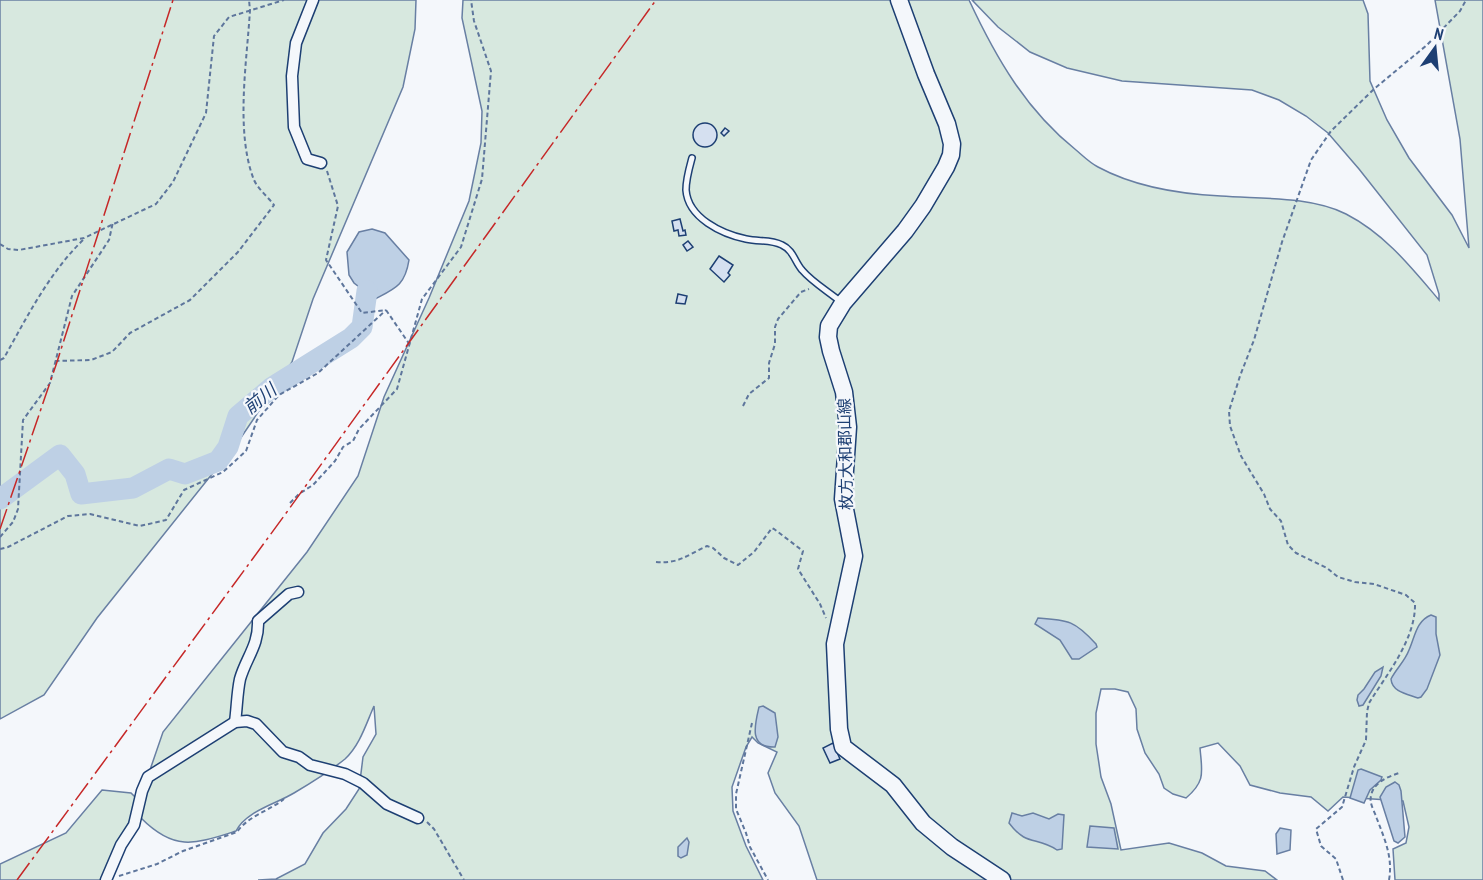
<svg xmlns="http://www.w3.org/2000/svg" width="1483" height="880" font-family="'PT Sans Narrow','Noto Sans JP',sans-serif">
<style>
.green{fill:#d7e8df;stroke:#687fa3;stroke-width:1.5}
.water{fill:#bed0e5;stroke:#687fa3;stroke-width:1.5}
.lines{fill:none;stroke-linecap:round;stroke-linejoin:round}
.river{stroke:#bed0e5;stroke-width:21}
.building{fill:#d5e0f0;stroke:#1d3f73;stroke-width:1.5}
.service-casing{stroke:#1d3f73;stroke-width:8}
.minor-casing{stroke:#1d3f73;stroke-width:13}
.primary-casing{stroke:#1d3f73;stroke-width:19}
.path{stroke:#5e769c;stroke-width:2;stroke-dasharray:4.5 3;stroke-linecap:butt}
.service{stroke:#f4f7fb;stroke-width:5}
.minor{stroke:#f4f7fb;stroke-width:10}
.primary{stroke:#f4f7fb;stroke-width:16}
.power{stroke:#c62828;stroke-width:1.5;stroke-dasharray:21 4.5 3 4.5;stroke-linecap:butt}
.labels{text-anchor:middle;stroke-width:4.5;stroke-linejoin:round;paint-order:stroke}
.street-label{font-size:16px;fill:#1d3f73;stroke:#f4f7fb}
.water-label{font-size:18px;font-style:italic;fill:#1d3f73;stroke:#f4f7fb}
</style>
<rect width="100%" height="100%" fill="#f4f7fb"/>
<!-- green -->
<g class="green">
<path d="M0 0H416L415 29 403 87 313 299 292 362 240 439 97 618 44 695 0 719Z"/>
<path d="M463 0H969C996 58 1026 110 1076 150 1083 156 1090 163 1098 167 1135 187 1179 194 1221 196 1259 199 1311 196 1346 214 1385 234 1411 267 1439 300V294L1427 255 1359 169 1328 133 1306 116 1279 100 1252 90 1122 81 1067 68 1030 52 998 27 972 0H1363L1368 14 1370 81 1387 120 1409 158 1452 215 1469 248 1460 139 1435 0H1483V880H1395L1393 849 1406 843 1409 827 1403 801 1343 797 1328 811 1311 797 1280 793 1250 785 1240 766 1218 743 1200 748C1202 772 1206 781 1186 798L1173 794 1164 788 1159 774 1145 753 1137 729 1136 709 1128 692 1115 689H1101L1096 713V744L1101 777 1111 804 1121 850 1169 843 1202 853 1226 866 1265 871 1277 880H817L799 826 775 793 768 773 777 752 758 743 752 737 746 747 732 787 733 811 746 846 763 880H258L276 879 305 864 323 833 346 809 359 789 363 757 376 734 374 706C366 724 360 745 345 759 330 771 311 783 294 793 276 804 246 811 236 831 195 844 175 852 141 818L151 767 163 732 307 552 358 476 384 397 429 298 469 201 481 143 482 111 462 18Z"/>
<path d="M102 790 131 793 139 801 102 880H0V864L66 833Z"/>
</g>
<!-- water -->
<g class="water">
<path d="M372 229 385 233 409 260C405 285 396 288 375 299L354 283 349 275 347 252 359 232Z"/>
<path d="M1431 615 1436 617V634L1440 655 1427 689 1421 697 1418 698C1407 694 1392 692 1391 679 1396 669 1405 661 1409 650 1415 637 1416 621 1431 615Z"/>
<path d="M1038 618C1069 620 1075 621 1096 644L1097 647 1079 659H1072L1060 640 1035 624Z"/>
<path d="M1383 667 1381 676 1363 705 1359 706 1357 700 1358 695 1364 689 1375 672Z"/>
<path d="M763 706 775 713 778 737 775 747C748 748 755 724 759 707Z"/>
<path d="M1361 769 1382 777 1381 780 1370 790 1364 803 1350 798 1358 770Z"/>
<path d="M1395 782 1399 785 1401 791 1405 837 1398 843 1394 841 1380 797 1386 787Z"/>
<path d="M1012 813 1022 816 1033 813 1049 819 1058 814 1064 815 1062 849 1057 850C1036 836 1027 847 1009 823Z"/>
<path d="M1090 826 1114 828 1118 849 1087 847Z"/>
<path d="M1280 828 1291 830 1290 850 1277 854 1276 834Z"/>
<path d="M687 838 689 842 687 855 681 858 678 856V847Z"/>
</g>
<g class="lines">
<!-- river -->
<path class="river" d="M0 499 60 455 75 474 81 494 133 488 169 469 185 474 218 461 228 447 238 416 271 388 351 338 362 327 367 291"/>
</g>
<!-- building -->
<g class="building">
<circle cx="705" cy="135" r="12"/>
<path d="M725 128 729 131 724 136 721 133Z"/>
<path d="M680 219 683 231 685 230 686 235 679 236 678 230 674 231 672 221Z"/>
<path d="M688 241 693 247 687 251 683 245Z"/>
<path d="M719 256 733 265 728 273 730 275 724 282 710 269Z"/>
<path d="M678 294 687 296 685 304 676 303Z"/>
<path d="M833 743 840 759 830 763 823 748Z"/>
</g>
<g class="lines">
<!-- service casing -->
<g class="service-casing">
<path id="service" d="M692 158C689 169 686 179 686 190 688 218 722 234 746 239 759 242 770 239 782 245 793 250 795 262 802 270 812 282 829 292 841 302"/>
</g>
<!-- minor casing -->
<g class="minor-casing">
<g id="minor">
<path d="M313 0 296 43 292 76 294 127 307 159 321 163"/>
<path d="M235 722C237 708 237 693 240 679 246 658 259 645 258 621L289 594 298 592"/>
<path d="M106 880 121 845 134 825 142 791 148 777 235 722 247 721 256 724 283 752 299 757 310 765 345 774 363 783 387 804 418 818"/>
</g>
</g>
<!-- primary casing -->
<g class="primary-casing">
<path id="primary" d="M899 0 926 74 947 124 952 144 951 155 946 167 923 206 905 231 843 303 829 326 828 337 831 351 844 392 848 427 843 499 854 556 835 644 839 729 843 747 893 785 923 823 952 847 1002 880"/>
</g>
<!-- path -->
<g class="path">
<path d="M327 171 338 206 326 260 362 313 386 310"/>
<path d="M0 244 8 249 19 250 84 238 156 204 173 182 206 113 214 36 229 17 284 0"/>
<path d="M386 310 410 345"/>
<path d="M0 360 4 358C27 317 49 273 83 240"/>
<path d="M55 361 91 360 112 352 130 333 190 300 238 252 274 205C268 197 258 189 254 180 235 132 247 61 250 10L249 0"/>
<path d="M743 406 749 394 769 378V363L775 344V327L778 319 801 292 809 289"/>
<path d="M290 503 299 494 313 485 335 461 343 447 353 441 359 429 397 389 422 299 461 247 482 179 491 71 474 21 471 0"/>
<path d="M0 537 13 522 18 509 23 420 50 383 72 296 109 240 113 222"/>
<path d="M0 549 8 547 68 516 90 514 140 526 166 520 184 490 223 472 246 451 257 420 279 395 318 373 386 310"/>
<path d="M656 562C679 564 687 555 707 546L713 548 724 558 738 565 754 552 772 528 774 529 803 551 798 569 820 604 826 618"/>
<path d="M752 723 736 794V809L746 833 750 847 768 880"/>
<path d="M427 822 434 829 464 880"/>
<path d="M119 876 157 864 183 851 237 832C248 816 269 811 284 799"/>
<path d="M1343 880 1336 859 1321 846 1316 829 1342 807 1354 767 1366 740 1367 712 1369 703C1387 674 1416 639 1415 603L1406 595 1374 584 1355 582 1338 577 1327 568 1296 553 1288 545 1281 521 1270 509 1264 494 1241 456 1230 426 1229 411 1240 376 1254 340 1282 242 1311 160 1331 131 1374 89 1427 45 1460 11 1466 0"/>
<path d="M1389 880C1393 858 1385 840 1377 819 1375 812 1369 804 1371 796 1373 783 1387 777 1399 773"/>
</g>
<!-- service -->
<use href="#service" class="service"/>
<!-- minor -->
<use href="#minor" class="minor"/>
<!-- primary -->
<use href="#primary" class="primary"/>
<!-- power -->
<g class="power">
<path d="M0 529 56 365 173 0"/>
<path d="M17 880 284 516 656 0"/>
</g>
</g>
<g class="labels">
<!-- street labels -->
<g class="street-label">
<text transform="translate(845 454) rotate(-91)" y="6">枚方大和郡山線</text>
</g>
<!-- water labels -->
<g class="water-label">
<text transform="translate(260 399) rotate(-39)" y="6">前川</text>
</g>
</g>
<!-- north arrow -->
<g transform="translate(1435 48) rotate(15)" stroke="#f4f7fb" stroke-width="4.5" paint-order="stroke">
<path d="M0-4.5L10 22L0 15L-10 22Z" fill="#1d3f73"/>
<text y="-9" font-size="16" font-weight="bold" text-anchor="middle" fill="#1d3f73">N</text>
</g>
</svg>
